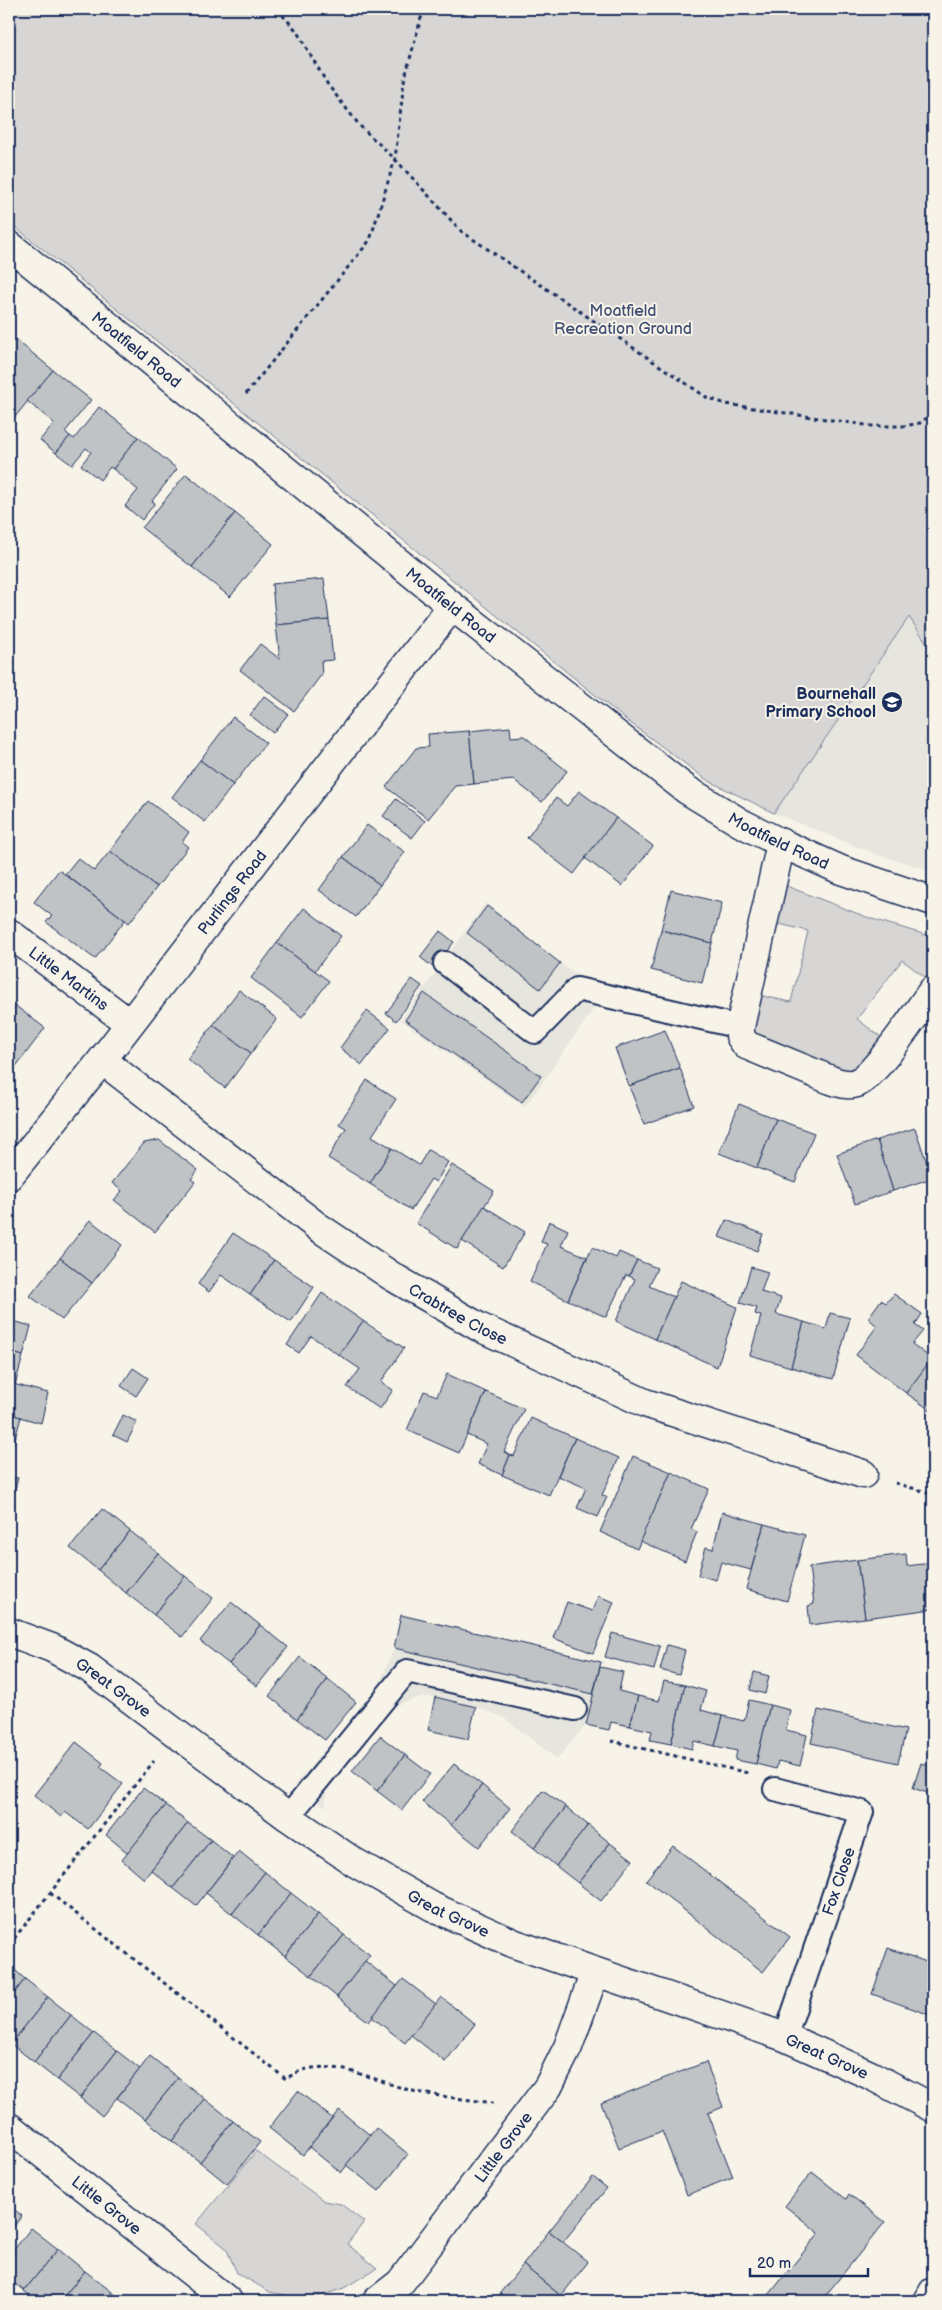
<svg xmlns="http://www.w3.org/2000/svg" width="942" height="2310" font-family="'Balsamiq Sans',sans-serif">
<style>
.built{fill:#e6e5de}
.green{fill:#d7d6d4;stroke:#798299}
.building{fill:#c0c3c5;stroke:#1b2f5e}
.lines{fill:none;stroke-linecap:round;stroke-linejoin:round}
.lane-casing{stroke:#1b2f5e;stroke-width:26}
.street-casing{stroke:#1b2f5e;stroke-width:31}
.secondary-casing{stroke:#1b2f5e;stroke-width:31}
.path{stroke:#1b2f5e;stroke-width:3;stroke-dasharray:4 4;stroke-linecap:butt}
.lane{stroke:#f7f3e8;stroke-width:22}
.street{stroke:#f7f3e8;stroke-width:28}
.secondary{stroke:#f7f3e8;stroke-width:28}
.labels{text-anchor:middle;stroke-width:4;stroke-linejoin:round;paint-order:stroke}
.park-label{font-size:16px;fill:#415076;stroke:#f7f3e8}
.street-label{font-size:16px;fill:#1b2f5e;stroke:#f7f3e8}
.poi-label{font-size:16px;font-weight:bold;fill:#1b2f5e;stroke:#f7f3e8;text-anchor:end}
</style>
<rect width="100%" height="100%" fill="#f7f3e8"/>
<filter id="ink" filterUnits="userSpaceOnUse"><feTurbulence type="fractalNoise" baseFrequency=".02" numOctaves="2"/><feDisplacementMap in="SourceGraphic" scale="10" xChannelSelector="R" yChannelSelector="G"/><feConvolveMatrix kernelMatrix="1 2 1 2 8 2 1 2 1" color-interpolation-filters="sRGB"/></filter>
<g filter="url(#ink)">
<!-- built -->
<g class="built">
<path d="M933 582V871L878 855 774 813Z"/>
<path d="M486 903 564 966 585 979 720 1012 715 1034 597 1004 525 1107 401 1020Z"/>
<path d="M401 1615 601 1662 586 1725 557 1759 503 1717 475 1707 468 1739 428 1730 435 1697H421L405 1702 392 1707 326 1792V1807L294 1785 374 1697 394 1648Z"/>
</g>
<!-- green -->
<g class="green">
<path d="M9 9H933V652L909 617 774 813 707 780 625 719 9 222Z"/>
<path d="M784 885 869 918 933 937V969L926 978 902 960 857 1019 881 1037 862 1063 847 1071 833 1069 759 1039 751 1026 758 995 791 1002 808 931 775 923Z"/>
<path d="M256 2151 324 2201 341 2204 364 2222 347 2244 377 2268 344 2288 318 2297H295L270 2292 237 2273 226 2248 196 2224Z"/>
</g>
<!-- building -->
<g class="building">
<path d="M15 339 53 370 15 417 9 412V347Z"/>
<path d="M53 370 91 400 65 432 70 436 56 453 40 440 54 423 27 401Z"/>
<path d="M99 407 138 437 113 469 110 467 100 480 81 465 91 452 86 448 72 465 56 453 70 436 74 439Z"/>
<path d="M138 437 177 469 152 501 155 503 142 520 125 506 138 490 113 469Z"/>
<path d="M186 474 235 513 192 567 142 528Z"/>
<path d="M235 513 273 544 230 597 192 567Z"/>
<path d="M324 579 329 620 276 625 272 584Z"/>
<path d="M329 620 333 660 321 661 322 674 294 711 240 670 260 644 280 659 276 625Z"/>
<path d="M264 696 288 714 273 733 250 715Z"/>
<path d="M233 717 266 743 233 785 200 760Z"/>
<path d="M510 727 511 737 524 736 567 771 542 802 514 780 474 784 469 731Z"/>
<path d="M469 731 474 784 455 786 428 819 386 787 416 748 429 747 428 734Z"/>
<path d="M200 760 233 785 205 822 172 797Z"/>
<path d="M579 791 616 818 574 874 527 838 556 798 567 806Z"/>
<path d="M396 799 425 821 412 838 383 816Z"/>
<path d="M148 801 189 832 182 842 188 847 157 887 110 851Z"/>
<path d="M616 818 653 846 622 886 585 858Z"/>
<path d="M367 825 405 852 380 885 343 857Z"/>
<path d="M110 851 157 887 129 923 65 874 78 858 94 871Z"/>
<path d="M343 857 380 885 356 917 319 890Z"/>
<path d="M59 870 125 920 95 959 46 922 52 916 34 902Z"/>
<path d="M671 890 722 903 712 943 661 930Z"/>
<path d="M487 906 560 963 540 989 467 933Z"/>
<path d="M304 908 341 936 315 971 277 943Z"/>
<path d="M661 930 712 943 702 983 651 970Z"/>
<path d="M440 931 454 942 434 968 420 957Z"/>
<path d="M277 943 329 981 302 1017 251 978Z"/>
<path d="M412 979 422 986 396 1021 386 1013Z"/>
<path d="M239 990 277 1019 251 1053 213 1025Z"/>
<path d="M424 993 541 1076 522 1102 405 1020Z"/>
<path d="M9 1001 45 1028 11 1073 9 1072Z"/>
<path d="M367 1011 390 1028 362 1065 340 1048Z"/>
<path d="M213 1025 251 1053 225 1088 187 1059Z"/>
<path d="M665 1030 680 1068 629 1086 615 1048Z"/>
<path d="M680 1068 694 1106 644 1124 629 1086Z"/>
<path d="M367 1080 396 1099 372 1136 392 1148 370 1184 328 1158 346 1128 339 1124Z"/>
<path d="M739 1104 776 1119 757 1168 719 1153Z"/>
<path d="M776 1119 814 1133 795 1182 757 1168Z"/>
<path d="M915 1128 932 1178 893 1191 877 1140Z"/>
<path d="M159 1140 198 1170 191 1179 195 1182 155 1232 114 1200 122 1191 112 1183 144 1143Z"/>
<path d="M877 1140 893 1191 855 1204 837 1154Z"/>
<path d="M392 1148 419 1165 428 1150 448 1162 436 1182 431 1179 411 1210 370 1184Z"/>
<path d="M452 1165 494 1191 457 1249 416 1223Z"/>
<path d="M484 1206 525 1232 503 1267 462 1241Z"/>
<path d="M90 1220 122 1245 92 1283 60 1258Z"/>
<path d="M726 1220 763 1234 757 1251 719 1237Z"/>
<path d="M549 1221 568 1230 561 1246 587 1257 568 1300 530 1282 547 1244 541 1242Z"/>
<path d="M233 1233 274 1260 250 1295 221 1275 209 1292 198 1284Z"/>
<path d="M592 1247 616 1258 619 1252 637 1260 629 1276 626 1275 606 1317 568 1300Z"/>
<path d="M60 1258 92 1283 62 1320 30 1296Z"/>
<path d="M274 1260 314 1287 291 1322 250 1295Z"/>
<path d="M637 1260 657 1268 649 1286 674 1297 655 1339 616 1321 635 1279 629 1276Z"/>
<path d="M751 1267 768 1272 761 1292 781 1298 776 1314 804 1322 791 1367 750 1355 761 1316 755 1314 757 1308 740 1303Z"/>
<path d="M681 1281 737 1307 717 1367 655 1339Z"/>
<path d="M322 1293 363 1321 339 1355 311 1336 299 1353 287 1345Z"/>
<path d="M894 1294 922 1314 915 1325 923 1331 912 1344 932 1359 906 1393 856 1355 877 1326 868 1318 881 1300 886 1303Z"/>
<path d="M830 1313 850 1318 833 1379 791 1367 804 1322 826 1329Z"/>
<path d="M9 1320 31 1326 23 1356 9 1352Z"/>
<path d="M363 1321 404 1348 381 1382 393 1390 380 1409 347 1387 360 1369 339 1355Z"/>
<path d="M9 1352 23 1356 15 1385 9 1383Z"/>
<path d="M933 1357V1412L906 1393Z"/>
<path d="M133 1368 148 1378 136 1396 121 1386Z"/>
<path d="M447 1374 486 1392 459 1453 407 1430 424 1391 437 1396Z"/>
<path d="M9 1383 48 1393 41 1423 9 1414Z"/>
<path d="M486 1392 524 1409 504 1452 510 1455 502 1475 478 1464 487 1444 467 1435Z"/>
<path d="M9 1414 21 1417 13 1446 9 1445Z"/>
<path d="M123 1415 137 1422 127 1442 113 1435Z"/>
<path d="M531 1418 575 1438 549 1495 502 1475 510 1455 514 1456Z"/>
<path d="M575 1438 619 1458 602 1495 607 1497 598 1517 577 1508 586 1488 558 1476Z"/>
<path d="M9 1445 13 1446 9 1462Z"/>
<path d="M633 1456 671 1472 637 1549 600 1532Z"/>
<path d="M671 1472 709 1489 691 1529 697 1532 685 1561 640 1541Z"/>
<path d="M9 1476 18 1478 10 1507 9 1506Z"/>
<path d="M102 1509 130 1531 98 1570 70 1548Z"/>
<path d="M722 1512 764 1524 751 1570 721 1562 716 1580 698 1575 706 1547 713 1549Z"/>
<path d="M764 1524 805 1535 787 1601 746 1589Z"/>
<path d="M130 1531 158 1553 126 1593 98 1570Z"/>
<path d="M158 1553 185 1576 154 1615 126 1593Z"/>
<path d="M906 1554 907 1566 931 1563 933 1609 865 1618 857 1560Z"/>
<path d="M857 1560 865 1618 810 1625 808 1606 814 1604 809 1567Z"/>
<path d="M185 1576 213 1598 182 1637 154 1615Z"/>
<path d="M598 1596 614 1602 593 1653 553 1638 567 1602 592 1611Z"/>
<path d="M231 1602 260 1625 229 1664 200 1641Z"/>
<path d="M401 1615 601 1662 593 1694 394 1648Z"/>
<path d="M260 1625 288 1647 257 1686 229 1664Z"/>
<path d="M612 1633 660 1646 654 1670 605 1657Z"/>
<path d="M667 1645 685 1650 679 1675 660 1670Z"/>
<path d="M300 1657 328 1679 297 1719 269 1696Z"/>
<path d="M600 1667 623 1672 619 1691 638 1696 630 1726 611 1722 609 1730 586 1725Z"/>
<path d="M754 1672 769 1676 765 1694 750 1690Z"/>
<path d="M328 1679 356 1702 325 1740 297 1719Z"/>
<path d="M664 1681 685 1685 671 1744 650 1740 652 1731 630 1726 638 1696 659 1701Z"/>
<path d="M685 1685 706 1691 701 1710 723 1716 715 1746 694 1741 692 1749 671 1744Z"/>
<path d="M435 1697 476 1707 468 1739 428 1730Z"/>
<path d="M749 1700 770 1705 756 1764 735 1760 737 1751 715 1746 723 1716 744 1721Z"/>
<path d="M770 1705 790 1710 786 1730 807 1735 800 1766 778 1761 776 1769 756 1764Z"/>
<path d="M818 1710 906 1730 898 1763 811 1743Z"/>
<path d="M380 1736 405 1755 377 1791 352 1771Z"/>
<path d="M76 1742 103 1763 100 1767 123 1784 88 1829 65 1812 61 1817 34 1795Z"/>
<path d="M405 1755 430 1774 402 1810 377 1791Z"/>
<path d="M921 1763 933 1767V1795L913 1788Z"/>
<path d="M454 1764 482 1785 451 1825 422 1802Z"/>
<path d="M482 1785 510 1808 479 1847 451 1825Z"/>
<path d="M143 1788 166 1805 128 1853 106 1835Z"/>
<path d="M543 1790 566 1807 534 1848 512 1831Z"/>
<path d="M166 1805 188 1823 144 1879 122 1860Z"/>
<path d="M566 1807 588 1825 556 1866 534 1848Z"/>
<path d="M188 1823 211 1840 173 1888 151 1870Z"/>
<path d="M588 1825 610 1843 578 1883 556 1866Z"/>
<path d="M211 1840 233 1858 196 1906 173 1888Z"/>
<path d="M610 1843 633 1860 601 1901 578 1883Z"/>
<path d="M673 1846 790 1937 763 1972 646 1880Z"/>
<path d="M239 1851 265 1872 232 1914 206 1893Z"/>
<path d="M265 1872 291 1893 258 1935 232 1914Z"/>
<path d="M933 1872V1887L928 1885Z"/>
<path d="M291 1893 318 1914 285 1956 258 1935Z"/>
<path d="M318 1914 344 1935 311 1976 285 1956Z"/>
<path d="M344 1935 370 1955 337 1997 311 1976Z"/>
<path d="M888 1948 932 1964 933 1961V2016L872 1994Z"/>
<path d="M365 1961 397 1986 369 2022 337 1997Z"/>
<path d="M9 1965 25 1979 9 2000Z"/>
<path d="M25 1979 48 1997 11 2044 9 2042V2000Z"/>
<path d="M403 1979 436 2004 405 2043 372 2017Z"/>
<path d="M48 1997 71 2015 34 2062 11 2044Z"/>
<path d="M441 1997 475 2024 445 2062 411 2035Z"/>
<path d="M71 2015 94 2033 57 2080 34 2062Z"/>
<path d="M94 2033 117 2051 80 2098 57 2080Z"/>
<path d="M117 2051 140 2069 102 2116 80 2098Z"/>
<path d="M150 2056 178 2078 145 2119 117 2098Z"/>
<path d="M706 2062 723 2107 708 2113 733 2177 687 2195 662 2131 619 2148 601 2103Z"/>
<path d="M178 2078 205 2099 172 2141 145 2119Z"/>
<path d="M298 2091 332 2118 303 2155 269 2128Z"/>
<path d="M205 2099 233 2121 200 2162 172 2141Z"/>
<path d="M339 2110 370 2135 341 2173 309 2147Z"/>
<path d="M233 2121 260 2142 227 2184 200 2162Z"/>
<path d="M376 2128 408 2154 379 2191 346 2165Z"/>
<path d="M812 2172 846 2199 849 2194 885 2222 821 2301H764L819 2233 785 2206Z"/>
<path d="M593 2177 607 2188 563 2242 549 2231Z"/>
<path d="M9 2205 22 2216 9 2232Z"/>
<path d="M31 2228 58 2249 24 2291 9 2279V2256Z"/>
<path d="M549 2231 588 2262 561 2296 523 2265Z"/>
<path d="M58 2249 85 2271 60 2301H37L24 2291Z"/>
<path d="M523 2265 561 2296 557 2301H511L500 2293Z"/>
<path d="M85 2271 112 2292 104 2301H60Z"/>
<path d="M112 2292 123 2301H104Z"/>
<path d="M500 2293 511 2301H494Z"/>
</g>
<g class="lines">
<!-- lane casing -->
<g class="lane-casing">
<g id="lane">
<path d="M445 963 535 1032 577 989 740 1027"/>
<path d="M775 1789 862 1812 785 2037"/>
<path d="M288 1817 407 1671 575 1709"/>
</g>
</g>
<!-- street casing -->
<g class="street-casing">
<g id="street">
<path id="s1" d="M9 245 452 606 687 790 741 823 781 843 841 870 933 901"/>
<path d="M781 843 740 1027V1036L746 1045 831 1080C839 1083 848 1086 857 1083 877 1074 918 1010 933 990"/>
<path id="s2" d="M9 933 129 1023"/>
<path id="s3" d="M102 1060 318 1227 393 1277 479 1327 645 1403 863 1474"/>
<path id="s4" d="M9 1176 102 1060 452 606"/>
<path id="s5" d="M9 1632 52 1648 89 1668 288 1817 354 1862 433 1907 515 1944 785 2037 870 2075 933 2108"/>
<path id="s6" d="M9 2127 228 2301"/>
<path id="s7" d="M377 2301 400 2283 548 2087 568 2047 595 1972"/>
</g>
</g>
<!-- secondary casing -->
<g class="secondary-casing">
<path id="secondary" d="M928 2301 933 2292"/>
</g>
<!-- path -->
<g class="path">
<path d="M277 9 296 30 328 85 360 126 395 159 461 231 706 397 726 404 872 426H904L920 423 933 413"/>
<path d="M246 394 370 240 395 159 404 81 421 18 427 9"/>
<path d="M895 1483 933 1494"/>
<path d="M611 1741 748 1773"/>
<path d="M50 1893 286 2079C324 2050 376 2083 417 2092 442 2097 467 2099 493 2103"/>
<path d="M9 1945 154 1761"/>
</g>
<!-- lane -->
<use href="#lane" class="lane"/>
<!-- street -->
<use href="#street" class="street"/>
<!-- secondary -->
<use href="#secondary" class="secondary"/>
</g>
</g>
<!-- icons -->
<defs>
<g id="school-disc" transform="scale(1.125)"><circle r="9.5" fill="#1b2f5e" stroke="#f7f3e8"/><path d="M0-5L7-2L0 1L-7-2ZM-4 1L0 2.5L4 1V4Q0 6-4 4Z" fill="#fff"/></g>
</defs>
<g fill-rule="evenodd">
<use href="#school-disc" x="892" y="702"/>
</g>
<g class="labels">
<!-- park labels -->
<g class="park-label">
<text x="623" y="316">Moatfield<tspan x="623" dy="18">Recreation Ground</tspan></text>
</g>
<!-- street labels -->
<g class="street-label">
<text dy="6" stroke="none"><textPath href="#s1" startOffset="165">Moatfield Road</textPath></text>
<text dy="6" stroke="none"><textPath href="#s1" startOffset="570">Moatfield Road</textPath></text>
<text dy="6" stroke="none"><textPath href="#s1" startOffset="975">Moatfield Road</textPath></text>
<text dy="6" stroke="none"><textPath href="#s4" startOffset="361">Purlings Road</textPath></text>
<text dy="6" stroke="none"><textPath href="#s2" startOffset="75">Little Martins</textPath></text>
<text dy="6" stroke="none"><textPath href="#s3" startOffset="438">Crabtree Close</textPath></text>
<text dy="6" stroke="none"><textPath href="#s5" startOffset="119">Great Grove</textPath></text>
<text transform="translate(838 1881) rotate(-71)" y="6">Fox Close</text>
<text dy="6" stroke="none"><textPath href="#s5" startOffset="524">Great Grove</textPath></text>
<text dy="6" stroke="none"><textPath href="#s5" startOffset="929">Great Grove</textPath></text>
<text dy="6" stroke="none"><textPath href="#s7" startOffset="200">Little Grove</textPath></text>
<text dy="6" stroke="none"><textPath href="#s6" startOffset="125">Little Grove</textPath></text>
</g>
<!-- poi labels -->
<g class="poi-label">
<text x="876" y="699">Bournehall<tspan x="876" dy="18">Primary School</tspan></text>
</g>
</g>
<!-- margin -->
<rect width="942" height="2310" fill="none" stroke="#f7f3e8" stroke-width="30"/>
<rect x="15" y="15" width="912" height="2280" fill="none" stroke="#1b2f5e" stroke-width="2" filter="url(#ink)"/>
<!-- scale -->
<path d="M750 2268v8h118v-8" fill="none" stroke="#1b2f5e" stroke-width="2.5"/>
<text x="757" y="2268" font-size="15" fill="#1b2f5e" stroke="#f7f3e8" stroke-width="4" paint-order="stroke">20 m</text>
</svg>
